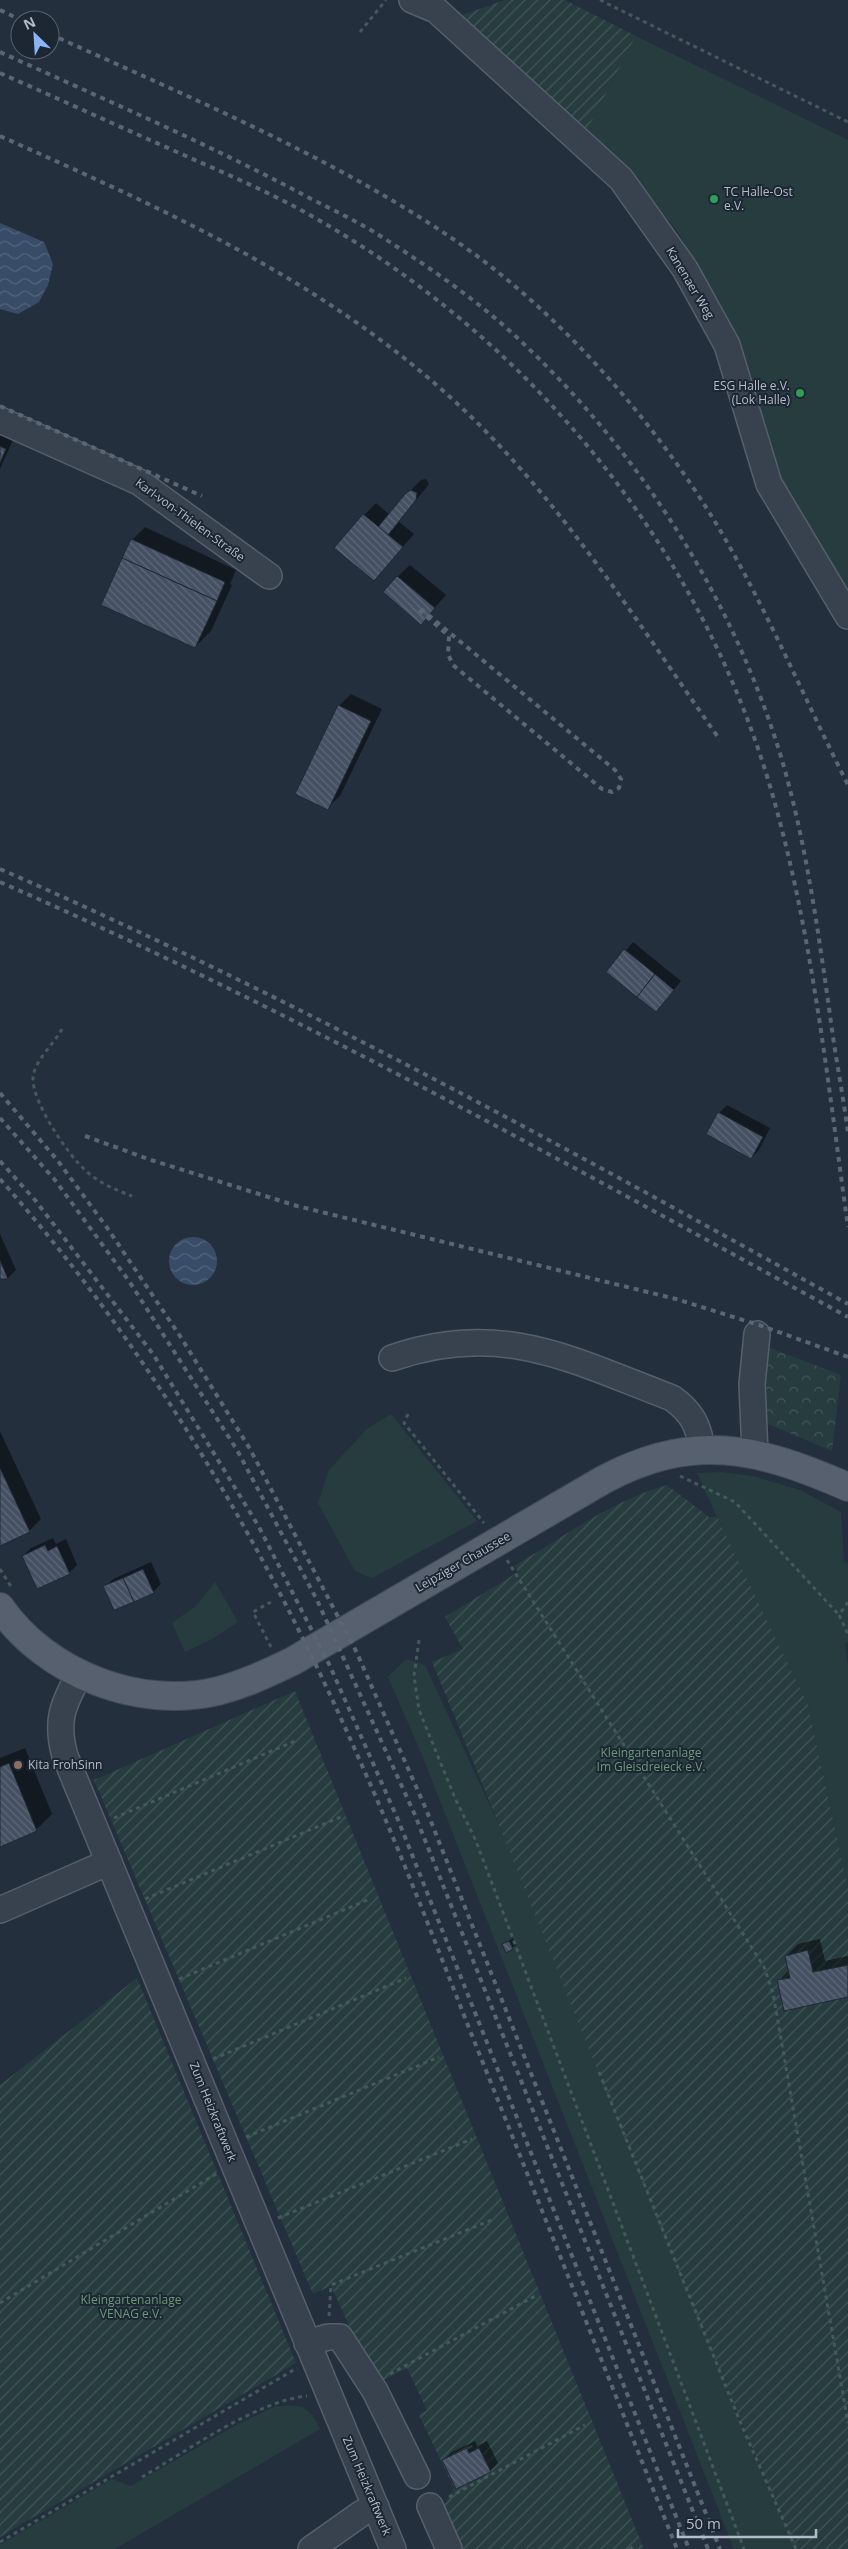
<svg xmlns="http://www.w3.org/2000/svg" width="848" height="2549" font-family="'Open Sans',sans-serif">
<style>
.grass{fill:#263c3f}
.forest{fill:url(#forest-crowns)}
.garden{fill:url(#garden-furrows)}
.water{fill:url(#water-waves)}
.shadow{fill:#0007;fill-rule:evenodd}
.building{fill:url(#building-back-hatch);stroke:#1f2835}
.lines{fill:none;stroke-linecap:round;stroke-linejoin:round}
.minor-casing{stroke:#565f6c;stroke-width:28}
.major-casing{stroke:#414a57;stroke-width:30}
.path{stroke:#44595c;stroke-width:3;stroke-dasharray:4 4;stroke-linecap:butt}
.minor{stroke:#38414e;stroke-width:25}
.major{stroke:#56606e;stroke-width:28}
.rail{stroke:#5a6575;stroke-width:4;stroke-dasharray:5 5;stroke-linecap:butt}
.leisure-dot{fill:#2e9e5b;stroke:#1d2633;stroke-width:2}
.education-dot{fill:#8d6e63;stroke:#1d2633;stroke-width:2}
.labels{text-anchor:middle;stroke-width:4;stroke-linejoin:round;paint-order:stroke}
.poi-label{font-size:12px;fill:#b4bcc9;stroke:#1d2633;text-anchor:start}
.street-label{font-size:12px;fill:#b4bcc9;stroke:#1d2633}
.park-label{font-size:12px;fill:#6b9a76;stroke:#1d2633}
</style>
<defs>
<pattern id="forest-crowns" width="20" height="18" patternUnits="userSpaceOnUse" patternTransform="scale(1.25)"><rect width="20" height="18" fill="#263c3f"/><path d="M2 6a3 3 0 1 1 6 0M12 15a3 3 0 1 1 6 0" fill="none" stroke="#435659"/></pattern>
<pattern id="garden-furrows" width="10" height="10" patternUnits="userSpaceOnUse" patternTransform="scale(1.25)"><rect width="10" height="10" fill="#263c3f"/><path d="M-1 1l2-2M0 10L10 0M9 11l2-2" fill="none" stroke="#435659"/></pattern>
<pattern id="water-waves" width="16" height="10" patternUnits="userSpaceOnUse" patternTransform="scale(1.25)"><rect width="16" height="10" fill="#394c67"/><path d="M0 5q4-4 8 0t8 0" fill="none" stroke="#53647b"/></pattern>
<pattern id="building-back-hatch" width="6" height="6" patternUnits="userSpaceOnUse" patternTransform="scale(1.25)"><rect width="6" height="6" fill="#455162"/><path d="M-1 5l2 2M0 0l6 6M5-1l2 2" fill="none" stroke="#5d6877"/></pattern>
</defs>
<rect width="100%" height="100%" fill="#242f3e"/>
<!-- grass -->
<g class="grass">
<path d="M636 36 848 140V590L778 475 725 312 674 226 618 172 585 134Z"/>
<path d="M391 1414 477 1521 372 1578 355 1571 318 1503 329 1470 368 1428Z"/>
<path d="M720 1472 753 1476 800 1490 841 1512 844 1562 848 1563V1643H845L848 1666V1888L808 1705 746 1581 697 1473Z"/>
<path d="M215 1582 238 1622 212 1639 185 1652 172 1623 196 1606Z"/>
<path d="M406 1659 425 1665 514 1858 741 2424 796 2549H734L422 1755 388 1677Z"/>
<path d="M276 2406C301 2405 308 2404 320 2429L115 2549H0V2545L112 2479 131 2486 236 2425Z"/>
</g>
<!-- forest -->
<path class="forest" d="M765 1346 841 1375 832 1451 761 1421Z"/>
<!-- garden -->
<g class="garden">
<path d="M505 0H565L636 36 585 134 462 15Z"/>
<path d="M667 1485 709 1517H717L808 1705 848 1888V2549H796C667 2257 555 1957 432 1662L463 1649 445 1617 518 1572 514 1566C563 1537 613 1500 667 1485Z"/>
<path d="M295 1691 644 2549H458L440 2512 454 2488 419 2415 427 2410 407 2368 376 2384 331 2286 313 2294 94 1780Z"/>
<path d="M137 1978 296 2363 0 2537V2085Z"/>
</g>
<!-- water -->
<g class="water">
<path d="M0 223 44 242 53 264 48 285 39 302 18 314 0 309Z"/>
<circle cx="193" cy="1261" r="24"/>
</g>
<!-- shadow -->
<g class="shadow">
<path d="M0 434 13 440 0 469Z"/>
<path d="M426 479 429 484 399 522 414 534 374 580 364 515 376 503 390 515 408 493 421 480Z"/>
<path d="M145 527 236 570 230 584 232 585 211 631 195 647 102 605 133 539Z"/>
<path d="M410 565 446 595 421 623 397 577Z"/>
<path d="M351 694 382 709 340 796 327 808 339 706Z"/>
<path d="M633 942 681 981 663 1003 608 972Z"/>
<path d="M727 1105 770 1128 759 1150 751 1158 719 1113Z"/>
<path d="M0 1234 16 1270 8 1278 0 1277Z"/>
<path d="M0 1431 41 1519 29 1531 0 1545Z"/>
<path d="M53 1538 56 1544 66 1539 77 1565 69 1573 38 1587 23 1556 31 1548Z"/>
<path d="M151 1562 161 1584 153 1592 105 1587 113 1579Z"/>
<path d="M25 1748 52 1814 36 1830 0 1845V1758Z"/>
<path d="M513 1938 516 1945 512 1948 504 1944Z"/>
<path d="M820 1939 825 1961 848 1956V1996L779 1981 789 1970 786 1956 798 1944Z"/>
<path d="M475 2441 477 2446 487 2441 498 2463 490 2471 444 2460 452 2452ZM472 2445 473 2447 452 2457V2454Z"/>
</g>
<!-- building -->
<g class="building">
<path d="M0 446 6 449 0 463Z"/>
<path d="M411 490 417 493 416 500 388 535 378 527 406 493Z"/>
<path d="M363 514 403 547 374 581 334 548Z"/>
<path d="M131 539 225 582 217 601 122 558Z"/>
<path d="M122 558 217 601 195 648 101 605Z"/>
<path d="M397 576 435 608 421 625 383 592Z"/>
<path d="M338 705 371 721 328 810 295 794Z"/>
<path d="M624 949 655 974 637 997 606 972Z"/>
<path d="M655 974 674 990 656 1012 637 997Z"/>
<path d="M718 1112 763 1137 751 1159 706 1134Z"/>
<path d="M0 1260 8 1279H0Z"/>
<path d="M0 1468 30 1532 0 1546Z"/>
<path d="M45 1545 48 1551 57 1546 70 1574 37 1589 22 1556Z"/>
<path d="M143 1569 154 1593 134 1602 123 1578Z"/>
<path d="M123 1578 134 1602 114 1610 103 1586Z"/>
<path d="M9 1763 37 1831 0 1847V1767Z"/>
<path d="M509 1941 513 1949 506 1953 502 1944Z"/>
<path d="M808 1950 813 1972 848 1965V1997L784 2011 777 1980 790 1978 785 1956Z"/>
<path d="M467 2448 469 2453 479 2448 491 2472 456 2489 442 2460Z"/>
</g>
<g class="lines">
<!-- minor casing -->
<g class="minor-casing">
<g id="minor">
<path d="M412 0 436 10 621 179 685 269 727 345 769 484 848 616"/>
<path d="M0 420 139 482 269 576"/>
<path d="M392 1358C501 1320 572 1360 672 1398 692 1412 699 1426 702 1450"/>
<path d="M755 1453 752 1384 757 1334"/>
<path d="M80 1673C63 1705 55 1720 65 1756L393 2549"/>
<path d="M0 1910 109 1862"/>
<path d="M307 2343 328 2337H340L375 2391 417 2476"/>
<path d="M430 2506 449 2549"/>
<path d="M311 2549 362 2513 376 2507"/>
</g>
</g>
<!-- major casing -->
<g class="major-casing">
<path id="major" d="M0 1607C46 1674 140 1710 218 1691 245 1684 268 1673 293 1661L603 1480C694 1431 758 1448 848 1487"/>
</g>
<!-- path -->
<g class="path">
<path d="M600 0 848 122"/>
<path d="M360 32 386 0"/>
<path d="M62 1029C54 1044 34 1061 33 1078 32 1102 68 1155 86 1171 99 1183 116 1190 132 1196"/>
<path d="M408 1414 404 1423 484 1523"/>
<path d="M680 1476 735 1502 839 1615"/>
<path d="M507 1560 764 1967 773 1993 848 2423"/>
<path d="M0 1569 12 1588"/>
<path d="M848 1602 839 1615 848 1634"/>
<path d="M419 1640 414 1676 419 1710 455 1798 476 1841 744 2549"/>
<path d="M271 1647 253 1612 271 1602"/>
<path d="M114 1818 295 1741"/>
<path d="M145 1899 343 1816"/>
<path d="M179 1979 370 1899"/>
<path d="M213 2059 406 1978"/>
<path d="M599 2072 741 2424 796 2549"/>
<path d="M246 2137 439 2057"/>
<path d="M278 2218 472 2139"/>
<path d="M0 2303 216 2174"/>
<path d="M329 2316 331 2285 494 2219"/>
<path d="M390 2374 535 2296"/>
<path d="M142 2477C187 2451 256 2401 307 2396"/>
<path d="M449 2497 585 2425"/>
<path d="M0 2542 297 2368"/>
<path d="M629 2549 633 2547"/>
</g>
<!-- minor -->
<use href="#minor" class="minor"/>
<!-- major -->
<use href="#major" class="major"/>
<!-- rail -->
<g class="rail">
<path d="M0 10 21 20"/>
<path d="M50 34C188 97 330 155 456 241 558 311 653 419 717 525 767 609 804 698 848 785"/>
<path d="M0 52C101 98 204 142 302 194 326 207 351 218 374 232 428 266 482 303 528 348 646 461 735 604 782 760 806 843 818 930 830 1015 835 1055 843 1094 848 1133"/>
<path d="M0 73C59 99 118 126 177 152 224 173 272 193 317 219 538 346 705 553 774 800 813 939 828 1085 848 1227"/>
<path d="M0 136C183 218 356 294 497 443 582 533 649 639 720 740"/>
<path d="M0 406 202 496"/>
<path d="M419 610 449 636 448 654 453 665 602 789 612 792 619 788 621 779 615 770 421 609"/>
<path d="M0 869C291 996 570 1150 848 1304"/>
<path d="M0 882C292 1010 569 1165 848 1317"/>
<path d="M0 1093 58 1161 108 1229 180 1336 250 1449 356 1651 426 1809 720 2549"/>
<path d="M0 1118 55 1180 129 1281 237 1450 317 1600 415 1815 708 2549"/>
<path d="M85 1136 151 1160 297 1206 676 1299 762 1326 848 1357"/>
<path d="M0 1161 35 1200 153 1354 259 1527 330 1666 399 1822 689 2549"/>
<path d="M0 1179C152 1351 268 1551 360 1761 400 1850 435 1942 471 2033 540 2205 608 2377 677 2549"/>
</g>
</g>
<!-- markers -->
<g class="leisure-dot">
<circle cx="714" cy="199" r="5"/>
<circle cx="800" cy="393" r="5"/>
</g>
<circle class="education-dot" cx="18" cy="1765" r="5"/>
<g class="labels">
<!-- poi labels -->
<g class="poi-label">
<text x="724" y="196">TC Halle-Ost<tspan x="724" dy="14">e.V.</tspan></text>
<text x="790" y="390" text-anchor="end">ESG Halle e.V.<tspan x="790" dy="14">(Lok Halle)</tspan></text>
<text x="28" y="1769">Kita FrohSinn</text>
</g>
<!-- street labels -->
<g class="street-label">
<text transform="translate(690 283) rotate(59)" y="4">Kanenaer Weg</text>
<text transform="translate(190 520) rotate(36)" y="4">Karl-von-Thielen-Straße</text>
<text transform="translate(463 1562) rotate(-30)" y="4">Leipziger Chaussee</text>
<text transform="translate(213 2112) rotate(68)" y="4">Zum Heizkraftwerk</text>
<text transform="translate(367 2486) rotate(67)" y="4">Zum Heizkraftwerk</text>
</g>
<!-- park labels -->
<g class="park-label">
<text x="651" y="1757">Kleingartenanlage<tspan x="651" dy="14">Im Gleisdreieck e.V.</tspan></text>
<text x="131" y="2304">Kleingartenanlage<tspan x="131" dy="14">VENAG e.V.</tspan></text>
</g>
</g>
<!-- north arrow -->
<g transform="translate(35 35) rotate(335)"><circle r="24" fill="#1d2633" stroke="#59626f"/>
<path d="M0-4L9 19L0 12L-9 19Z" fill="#8ab4f8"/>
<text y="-8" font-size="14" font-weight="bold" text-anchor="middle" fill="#b4bcc9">N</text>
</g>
<!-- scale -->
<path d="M678 2529v8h138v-8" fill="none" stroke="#b4bcc9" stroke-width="2.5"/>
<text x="686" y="2529" font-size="15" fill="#b4bcc9" stroke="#1d2633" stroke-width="4" paint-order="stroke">50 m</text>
</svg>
